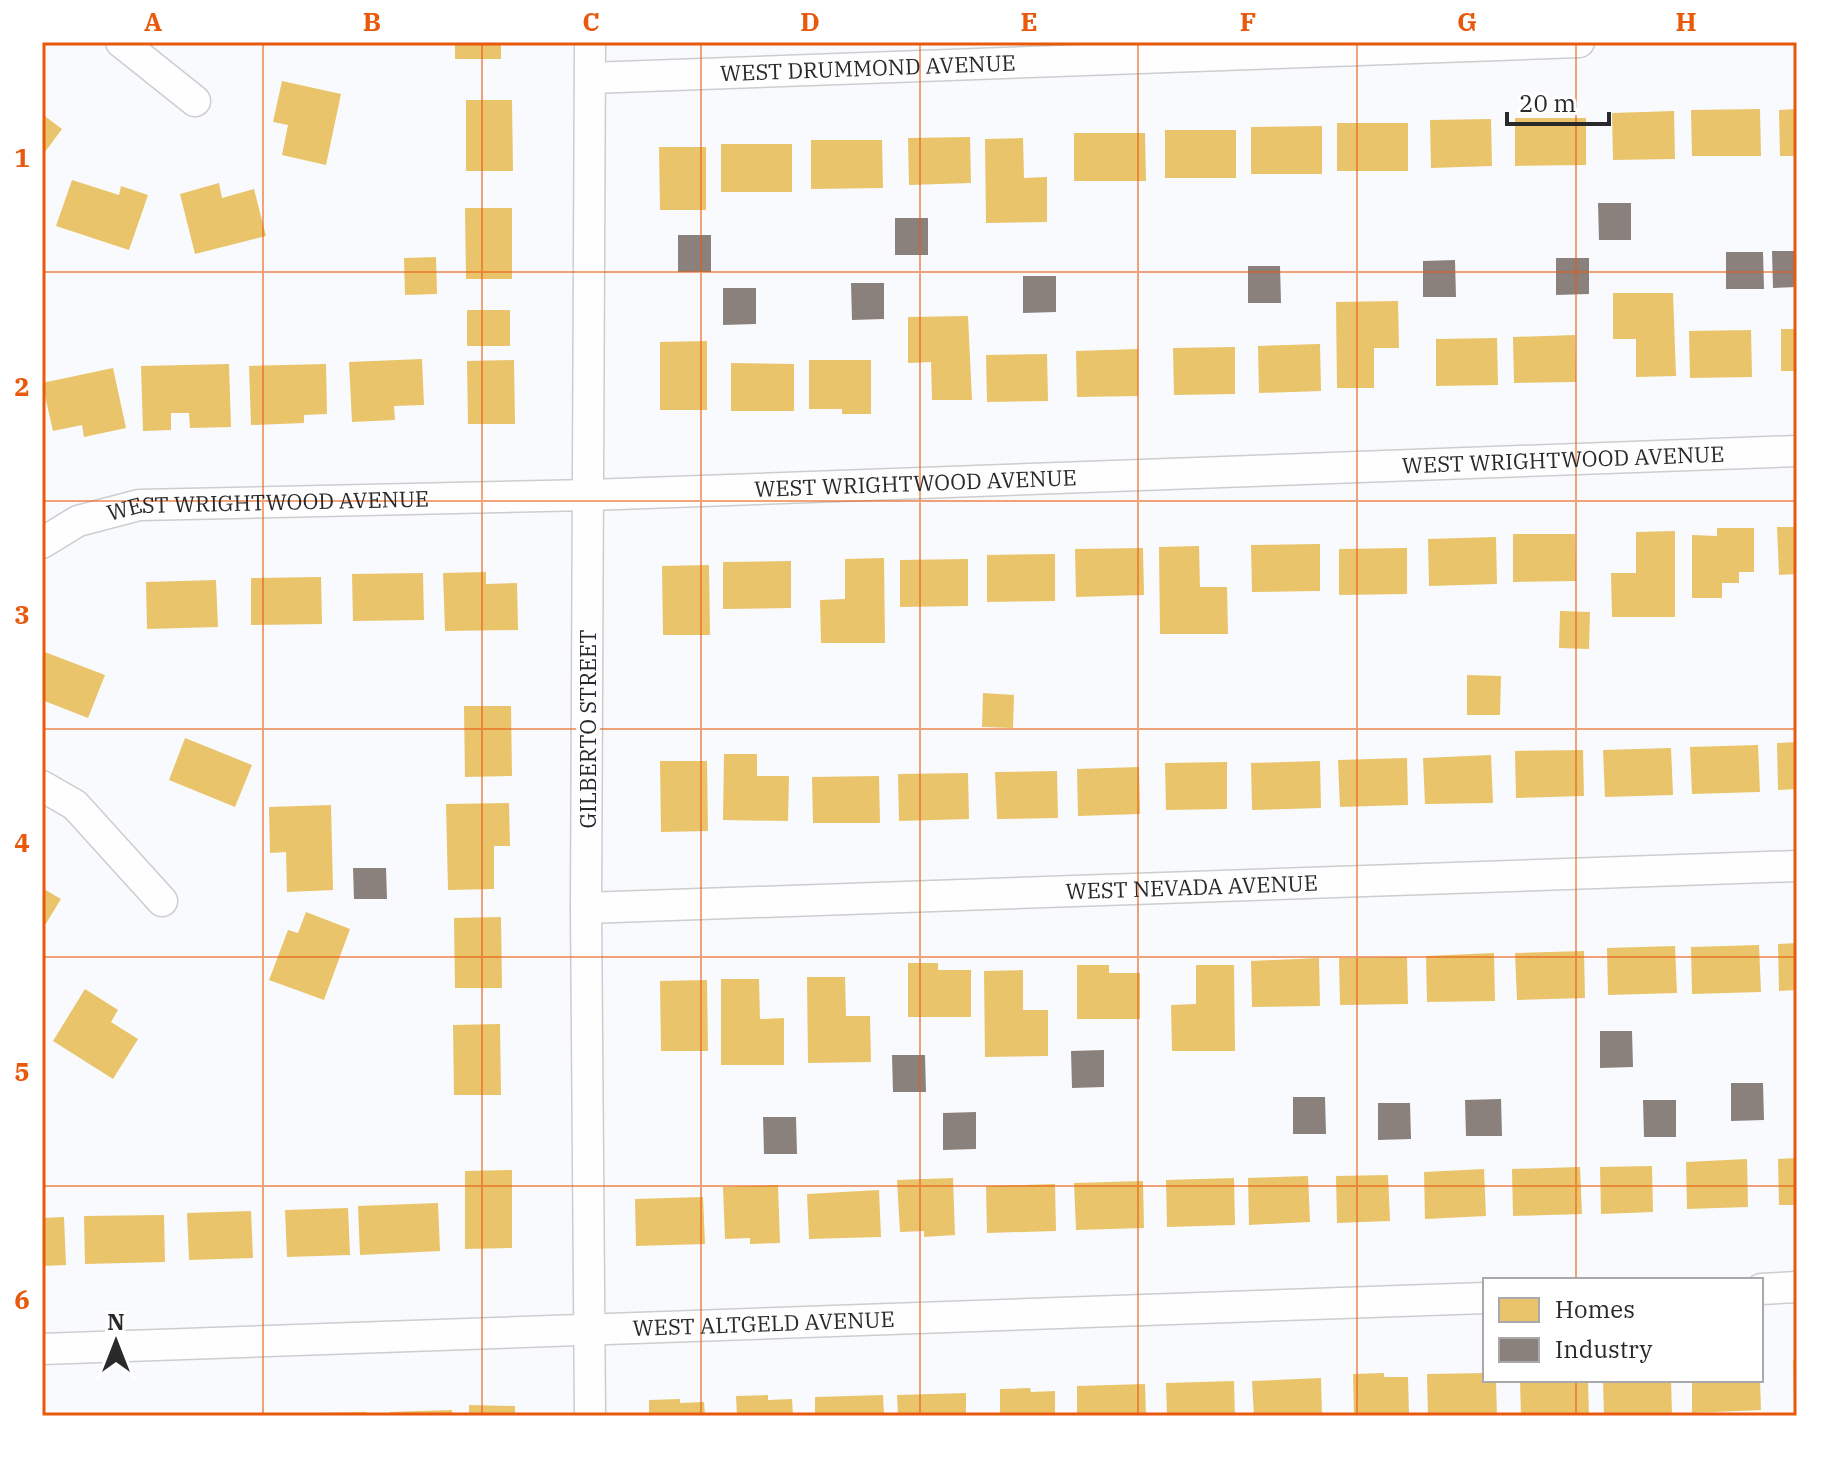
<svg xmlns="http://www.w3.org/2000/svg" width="1839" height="1458" font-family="'IBM Plex Serif',serif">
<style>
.homes{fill:#e9c46a}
.industry{fill:#8a817c}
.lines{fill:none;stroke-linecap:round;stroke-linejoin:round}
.street-casing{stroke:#cccdcf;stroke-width:33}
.street{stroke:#fefeff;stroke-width:30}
.grid{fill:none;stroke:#e8590c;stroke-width:2;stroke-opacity:0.55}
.labels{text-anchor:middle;stroke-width:8;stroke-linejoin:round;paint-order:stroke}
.street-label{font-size:22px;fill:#29292c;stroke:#fff}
.neatline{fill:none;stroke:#e8590c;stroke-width:3}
.grid-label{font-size:26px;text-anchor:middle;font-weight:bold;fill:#e8590c}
</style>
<rect width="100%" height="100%" fill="#f9fafd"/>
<!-- homes -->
<g class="homes">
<rect x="455" y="42" width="46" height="17"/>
<path d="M282 81 341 94 326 165 282 155 288 125 273 122Z"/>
<path d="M466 100H512L513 171H466Z"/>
<path d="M1760 109 1761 156H1692L1691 110Z"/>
<path d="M1797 109V156H1780L1779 110Z"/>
<path d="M1674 111 1675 159 1613 160 1612 113Z"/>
<path d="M42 114 62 129 42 156Z"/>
<path d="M1515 118H1586V165L1515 166Z"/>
<path d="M1491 119 1492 166 1431 168 1430 120Z"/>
<rect x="1337" y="123" width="71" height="48"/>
<path d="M1322 126V174H1251V127Z"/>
<rect x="1165" y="130" width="71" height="48"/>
<path d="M1074 133H1145L1146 181H1074Z"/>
<path d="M970 137 971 183 909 185 908 138Z"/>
<path d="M1023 138 1024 178 1047 177V222L986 223 985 139Z"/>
<path d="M811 140H882L883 188 811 189Z"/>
<rect x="721" y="144" width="71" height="48"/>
<path d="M659 147H706V210H660Z"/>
<path d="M72 180 119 195 121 186 148 195 129 250 56 226Z"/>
<path d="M219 183 222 198 254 189 266 236 195 254 180 194Z"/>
<path d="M465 208H512V279H466Z"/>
<path d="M436 257 437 294 405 295 404 258Z"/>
<path d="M1613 293H1673L1676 376 1636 377V339H1613Z"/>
<path d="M1398 301 1399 348H1374V388H1337L1336 302Z"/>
<rect x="467" y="310" width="43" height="36"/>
<path d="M968 316 972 400H932L931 362 908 363V317Z"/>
<rect x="1781" y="329" width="16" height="42"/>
<path d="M1751 330 1752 377 1690 378 1689 331Z"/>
<path d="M1575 335 1576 382 1514 383 1513 337Z"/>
<path d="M1497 338 1498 385 1436 386V339Z"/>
<path d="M707 341V410H660V342Z"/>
<path d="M1320 344 1321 391 1259 393 1258 346Z"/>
<path d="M1235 347V394L1174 395 1173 348Z"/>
<path d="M1138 349V396L1077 397 1076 351Z"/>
<path d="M1047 354 1048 401 987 402 986 355Z"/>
<path d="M422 359 424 405 394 406 395 420 352 422 349 362Z"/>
<path d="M514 360 515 424H468L467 361Z"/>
<path d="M809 360H871V414H842V409H809Z"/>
<path d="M731 363 794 364V411H731Z"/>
<path d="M229 364 231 427 190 428 189 413H171V430L143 431 141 366Z"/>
<path d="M326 364 327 414 304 415V423L251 425 249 366Z"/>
<path d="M113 368 126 428 84 437 82 425 53 431 42 383Z"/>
<path d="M1777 527H1797V574L1779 575Z"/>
<path d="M1717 528H1754V572H1739V583H1722V598H1692V535L1717 536Z"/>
<path d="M1675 531V617H1612L1611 573H1636V532Z"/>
<path d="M1513 534H1575L1576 581 1513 582Z"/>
<path d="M1496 537 1497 584 1429 586 1428 539Z"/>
<path d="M1320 544V591L1252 592 1251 545Z"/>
<path d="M1199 546 1200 587H1227L1228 634H1160L1159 547Z"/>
<path d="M1143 548 1144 595 1076 597 1075 549Z"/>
<path d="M1407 548V594L1339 595V549Z"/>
<path d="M1055 554V601L987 602V555Z"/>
<path d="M884 558 885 643H821L820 600 845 599V559Z"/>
<path d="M968 559V606L900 607V560Z"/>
<path d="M791 561V608L723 609V562Z"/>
<path d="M709 565 710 635H663L662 566Z"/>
<path d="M486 572V584L517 583 518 630 445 631 443 573Z"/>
<path d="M423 573 424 620 353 621 352 574Z"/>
<path d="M321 577 322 624 251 625V578Z"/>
<path d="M216 580 218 627 147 629 146 582Z"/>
<path d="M1560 611 1590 612 1589 649 1559 648Z"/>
<path d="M42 651 105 675 88 718 42 700Z"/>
<path d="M1467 675 1501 676 1500 715H1467Z"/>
<path d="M983 693 1014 695 1013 728 982 727Z"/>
<path d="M464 706H511L512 776 465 777Z"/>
<path d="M185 738 252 765 235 807 169 780Z"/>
<path d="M1797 742V789L1778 790 1777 743Z"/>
<path d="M1758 745 1760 792 1692 794 1690 747Z"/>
<path d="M1671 748 1673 795 1605 797 1603 750Z"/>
<path d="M1583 750 1584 796 1516 798 1515 751Z"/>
<path d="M724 754H757V776H789L788 821 723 820Z"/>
<path d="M1491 755 1493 803 1425 804 1423 758Z"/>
<path d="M1407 758 1408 805 1340 807 1338 760Z"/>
<path d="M660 761H707L708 831 661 832Z"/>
<path d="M1320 761 1321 808 1252 810 1251 763Z"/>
<path d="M1227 762V809L1166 810 1165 763Z"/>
<path d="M1139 767 1140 814 1078 816 1077 769Z"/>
<path d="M1057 771 1058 818 997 819 995 772Z"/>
<path d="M968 773 969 819 899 821 898 774Z"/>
<path d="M879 776 880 823H813L812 777Z"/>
<path d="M509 803 510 846H494V889L448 890 446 804Z"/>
<path d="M331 805 333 890 287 892 286 852 270 853 269 807Z"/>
<path d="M42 888 61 899 42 930Z"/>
<path d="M306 912 350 929 324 1000 269 980 288 930 298 933Z"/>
<path d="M501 917 502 988H455L454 918Z"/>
<path d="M1797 943V990L1779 991 1778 944Z"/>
<path d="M1759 945 1761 992 1692 994 1691 947Z"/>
<path d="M1675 946 1677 993 1608 995 1607 948Z"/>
<path d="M1584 951 1585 998 1517 1000 1515 953Z"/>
<path d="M1494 953 1495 1001 1427 1002 1426 956Z"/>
<path d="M1407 957 1408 1004 1340 1005 1339 958Z"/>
<path d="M1319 958 1320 1006 1252 1007 1251 961Z"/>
<path d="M908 963H938V970H971V1017H908Z"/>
<path d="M1077 965H1109V973H1140V1019H1077Z"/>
<path d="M1196 965H1234L1235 1051H1172L1171 1005 1196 1004Z"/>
<path d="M1023 970V1010H1048V1056L985 1057 984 971Z"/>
<path d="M807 977H845L846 1016H870L871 1062 808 1063Z"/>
<path d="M721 979H759L760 1019 784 1018V1065H721Z"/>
<path d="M707 980 708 1051H661L660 981Z"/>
<path d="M85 989 118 1010 111 1022 138 1039 113 1079 53 1041Z"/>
<path d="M500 1024 501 1095H454L453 1025Z"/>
<path d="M1797 1158V1205H1779L1778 1159Z"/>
<path d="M1747 1159 1748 1207 1687 1209 1686 1162Z"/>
<path d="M1652 1166 1653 1212 1601 1214 1600 1167Z"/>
<path d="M1580 1167 1582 1214 1513 1216 1512 1169Z"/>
<path d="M1484 1169 1486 1216 1425 1219 1424 1172Z"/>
<path d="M512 1170V1248L465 1249V1171Z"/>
<path d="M1388 1175 1390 1221 1337 1223 1336 1176Z"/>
<path d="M1308 1176 1310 1222 1249 1225 1248 1178Z"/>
<path d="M953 1178 955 1235 924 1237V1231L900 1232 897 1180Z"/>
<path d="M1234 1178 1235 1225 1167 1227 1166 1180Z"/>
<path d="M1143 1181 1144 1228 1076 1230 1074 1183Z"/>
<path d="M1055 1184 1056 1231 987 1233 986 1186Z"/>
<path d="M778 1185 780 1243 750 1244V1238L725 1239 723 1187Z"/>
<path d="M879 1190 881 1237 809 1239 807 1194Z"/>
<path d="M703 1197 705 1244 636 1246 635 1199Z"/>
<path d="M438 1203 440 1251 360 1255 358 1206Z"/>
<path d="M348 1208 350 1255 287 1257 285 1210Z"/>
<path d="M251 1211 253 1258 189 1260 187 1213Z"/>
<path d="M164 1215 165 1262 85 1264 84 1216Z"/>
<path d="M64 1217 66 1265 42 1266V1218Z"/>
<path d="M1793 1360H1797V1404H1794Z"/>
<path d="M1384 1373V1377H1408L1409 1416H1354L1353 1374Z"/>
<path d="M1485 1373V1380H1496L1497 1416H1428L1427 1374Z"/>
<path d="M1321 1378 1322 1416H1254L1252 1381Z"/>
<path d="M1520 1380H1588L1589 1416H1521Z"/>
<path d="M1603 1380H1671L1672 1414 1604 1416Z"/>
<path d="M1692 1380H1760L1761 1410 1692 1413Z"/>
<path d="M1234 1381 1235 1416H1167L1166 1383Z"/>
<path d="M1145 1384 1146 1416H1077V1386Z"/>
<path d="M1030 1388 1031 1392 1055 1391V1416H1000V1389Z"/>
<path d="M966 1393V1416H898L897 1395Z"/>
<path d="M768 1395V1400L792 1399 793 1416H737L736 1396Z"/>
<path d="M883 1395 884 1416H815V1397Z"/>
<path d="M680 1399V1403L704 1402 705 1416H649V1400Z"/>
<path d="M469 1405 515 1406V1416H469Z"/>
<path d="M452 1410V1416H390V1412Z"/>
<path d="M366 1412V1416H316V1413Z"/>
</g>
<!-- industry -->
<g class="industry">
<path d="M1598 203H1631V240H1599Z"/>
<rect x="895" y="218" width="33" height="37"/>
<rect x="678" y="235" width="33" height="37"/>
<path d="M1772 251H1797V287L1773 288Z"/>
<path d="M1726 252H1763L1764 289H1726Z"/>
<path d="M1556 258H1589V294L1556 295Z"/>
<path d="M1455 260 1456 297H1423V261Z"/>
<path d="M1248 266H1280L1281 303H1248Z"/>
<path d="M1023 276H1056V312L1023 313Z"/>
<path d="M851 283H884V319L852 320Z"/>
<path d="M723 288H756V324L723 325Z"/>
<path d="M353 868H386L387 899H354Z"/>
<path d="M1600 1031H1632L1633 1067 1600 1068Z"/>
<path d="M1104 1050V1087L1072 1088 1071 1051Z"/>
<path d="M892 1055H925L926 1092H893Z"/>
<path d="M1731 1083H1763L1764 1120 1731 1121Z"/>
<path d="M1293 1097H1325L1326 1134H1293Z"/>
<path d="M1501 1099 1502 1136H1466L1465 1100Z"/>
<path d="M1643 1100H1676V1137H1644Z"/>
<path d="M1378 1103H1410L1411 1139 1378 1140Z"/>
<path d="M976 1112V1149L943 1150V1113Z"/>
<path d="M763 1117H796L797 1154H764Z"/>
</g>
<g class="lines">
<!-- street casing -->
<g class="street-casing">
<g id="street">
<path d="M121 42 195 101"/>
<path d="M590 42 586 908 590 1416"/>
<path id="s1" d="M590 78 1579 42"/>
<path id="s2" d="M42 543 78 521 139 505 590 495 1797 451"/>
<path d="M42 786 75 805 162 901"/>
<path id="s3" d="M586 908 1797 866"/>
<path d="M1761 1289 1797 1287"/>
<path id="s4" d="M42 1349 1485 1298"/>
</g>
</g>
<!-- street -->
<use href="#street" class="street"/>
</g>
<!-- grid -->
<path class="grid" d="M263 42V1416M482 42V1416M701 42V1416M920 42V1416M1138 42V1416M1357 42V1416M1576 42V1280M42 272H1797M42 501H1797M42 729H1797M42 957H1797M42 1186H1797M1576 1380V1416"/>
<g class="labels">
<!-- street labels -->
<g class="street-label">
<text dy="8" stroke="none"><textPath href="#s1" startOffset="278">WEST DRUMMOND AVENUE</textPath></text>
<text dy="8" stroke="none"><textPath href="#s2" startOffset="1530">WEST WRIGHTWOOD AVENUE</textPath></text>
<text dy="8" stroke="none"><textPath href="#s2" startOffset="882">WEST WRIGHTWOOD AVENUE</textPath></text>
<text dy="8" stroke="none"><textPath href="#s2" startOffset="234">WEST WRIGHTWOOD AVENUE</textPath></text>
<text transform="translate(588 729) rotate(-90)" y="8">GILBERTO STREET</text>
<text dy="8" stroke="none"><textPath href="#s3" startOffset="606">WEST NEVADA AVENUE</textPath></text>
<text dy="8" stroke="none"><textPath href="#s4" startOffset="722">WEST ALTGELD AVENUE</textPath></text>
</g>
</g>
<!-- border -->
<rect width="1839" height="1458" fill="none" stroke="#ffffff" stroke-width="88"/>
<!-- legend -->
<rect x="1483" y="1278" width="280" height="104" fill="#ffffff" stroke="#a9a9ab" stroke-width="2"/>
<rect x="1499" y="1298" width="40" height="24" fill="#e9c46a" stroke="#a9a9ab" stroke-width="2"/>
<text x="1555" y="1318" font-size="24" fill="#29292c">Homes</text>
<rect x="1499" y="1338" width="40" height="24" fill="#8a817c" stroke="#a9a9ab" stroke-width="2"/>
<text x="1555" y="1358" font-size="24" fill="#29292c">Industry</text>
<!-- north arrow -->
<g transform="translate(116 1342)" stroke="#ffffff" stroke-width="6" paint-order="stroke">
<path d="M0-6L14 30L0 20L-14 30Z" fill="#29292c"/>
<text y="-12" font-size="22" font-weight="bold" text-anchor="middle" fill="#29292c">N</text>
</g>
<!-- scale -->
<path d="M1507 112v12h102v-12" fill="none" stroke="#29292c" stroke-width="4"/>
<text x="1519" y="112" font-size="24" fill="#29292c" stroke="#ffffff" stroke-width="6" paint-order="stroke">20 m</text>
<rect x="44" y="44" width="1751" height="1370" class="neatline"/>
<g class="grid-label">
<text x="153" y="31">A</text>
<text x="372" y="31">B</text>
<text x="591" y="31">C</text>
<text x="810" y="31">D</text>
<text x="1029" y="31">E</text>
<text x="1248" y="31">F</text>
<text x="1467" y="31">G</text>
<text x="1686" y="31">H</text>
<text x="22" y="167">1</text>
<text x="22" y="396">2</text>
<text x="22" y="624">3</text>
<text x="22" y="852">4</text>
<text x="22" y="1081">5</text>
<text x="22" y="1309">6</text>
</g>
</svg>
